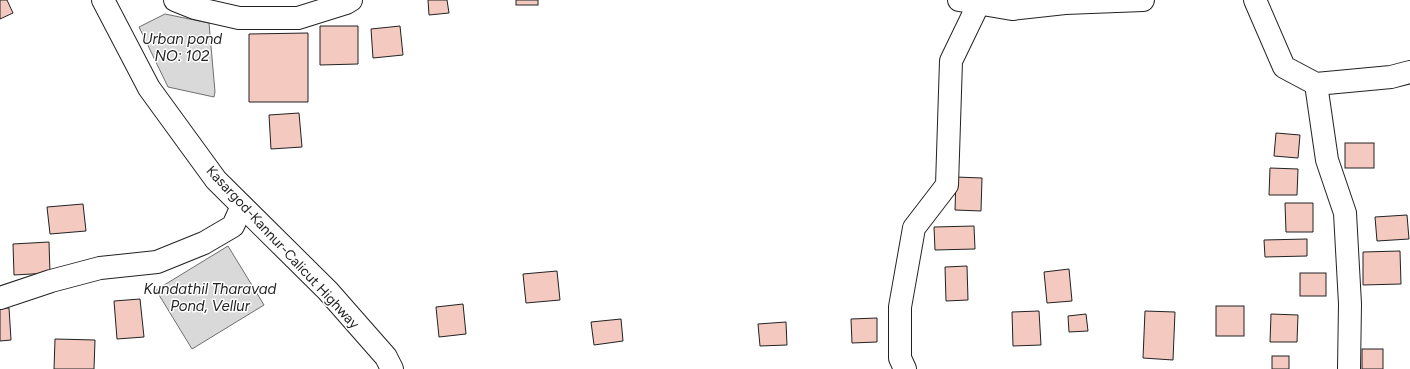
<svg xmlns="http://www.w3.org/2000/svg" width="1410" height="369" font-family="Figtree,sans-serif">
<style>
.water{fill:#d9d9d9;stroke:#6f6f6f}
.building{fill:#f3c9c0;stroke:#222}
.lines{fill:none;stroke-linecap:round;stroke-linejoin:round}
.minor-casing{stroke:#222;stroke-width:24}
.highway-casing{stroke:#222;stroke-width:24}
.minor{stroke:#fff;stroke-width:22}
.highway{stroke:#fff;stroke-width:22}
.labels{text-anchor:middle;stroke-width:3;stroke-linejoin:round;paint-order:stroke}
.street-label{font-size:14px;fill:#222;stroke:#fff}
.water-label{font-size:15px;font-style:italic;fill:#222;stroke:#fff}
</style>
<rect width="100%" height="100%" fill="#fff"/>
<!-- water -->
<g class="water">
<path d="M165 14 209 23 215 92 214 97 168 87 139 27Z"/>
<path d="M228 246 264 305 192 349 156 290Z"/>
</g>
<!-- building -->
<g class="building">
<path d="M0 0H7L13 13 0 19Z"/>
<path d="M428 0H447L449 13 429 15Z"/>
<rect x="516" y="0" width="22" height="5"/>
<path d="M320 26H358V64L320 65Z"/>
<path d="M400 26 403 55 373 58 371 29Z"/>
<path d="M308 33V102H249V34Z"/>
<path d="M299 113 302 147 271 149 269 115Z"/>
<path d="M1276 133 1300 135 1298 158 1274 156Z"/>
<rect x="1345" y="143" width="29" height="25"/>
<path d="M1270 168 1298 169 1297 195H1269Z"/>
<path d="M956 177 982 178 981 211 955 210Z"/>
<path d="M1285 203H1313V232H1286Z"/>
<path d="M83 204 86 231 50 234 47 207Z"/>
<path d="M1407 215 1409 239 1377 241 1375 217Z"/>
<path d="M974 226 975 249 935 250 934 227Z"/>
<path d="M1307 239V256L1265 257 1264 240Z"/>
<path d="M49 242 50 273 14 275 13 244Z"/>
<path d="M1400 251 1401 284 1363 285V252Z"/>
<path d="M967 266 968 300 946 301 945 267Z"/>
<path d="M1069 269 1072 301 1047 303 1044 272Z"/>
<path d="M557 271 560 300 526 303 523 274Z"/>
<rect x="1300" y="273" width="26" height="23"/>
<path d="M140 299 144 337 117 339 114 301Z"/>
<path d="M463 304 466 334 439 337 436 307Z"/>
<rect x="1216" y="306" width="28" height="30"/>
<path d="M0 308H9L11 340 0 341Z"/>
<path d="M1039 311 1041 345 1013 346 1012 312Z"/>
<path d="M1145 311 1175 312 1173 360 1143 358Z"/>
<path d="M1086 314 1088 331 1069 332 1068 316Z"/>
<path d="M1271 314 1298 315 1297 342H1270Z"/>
<path d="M877 318V342L852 343 851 319Z"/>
<path d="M621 319 623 341 594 345 591 322Z"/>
<path d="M786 322 787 345 760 346 758 324Z"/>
<path d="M55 339 95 340 94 369H54Z"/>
<rect x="1362" y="349" width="21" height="20"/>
<rect x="1272" y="356" width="17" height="13"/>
</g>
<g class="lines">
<!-- minor casing -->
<g class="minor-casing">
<g id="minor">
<path d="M175 0 195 8 239 18H298L346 3 351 0"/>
<path d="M959 0 1012 9 1065 3 1143 0"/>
<path d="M1255 0 1284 67 1316 84 1391 77 1410 72"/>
<path d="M1316 84 1327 160 1345 213 1350 304 1349 369"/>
<path d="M0 298 51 281 100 268 157 262 204 243 233 226 242 206"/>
<path d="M905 369 900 358V307L914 228 947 185 951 61 979 3"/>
</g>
</g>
<!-- highway casing -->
<g class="highway-casing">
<path id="highway" d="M103 0 149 88 216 180 328 291 386 357 392 369"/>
</g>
<!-- minor -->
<use href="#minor" class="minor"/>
<!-- highway -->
<use href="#highway" class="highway"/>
</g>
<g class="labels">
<!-- street labels -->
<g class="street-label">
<text transform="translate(283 247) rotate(47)" y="5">Kasargod-Kannur-Calicut Highway</text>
</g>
<!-- water labels -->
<g class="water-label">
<text x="182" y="44">Urban pond<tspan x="182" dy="17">NO: 102</tspan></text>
<text x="210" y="294">Kundathil Tharavad<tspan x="210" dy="17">Pond, Vellur</tspan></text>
</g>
</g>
</svg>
